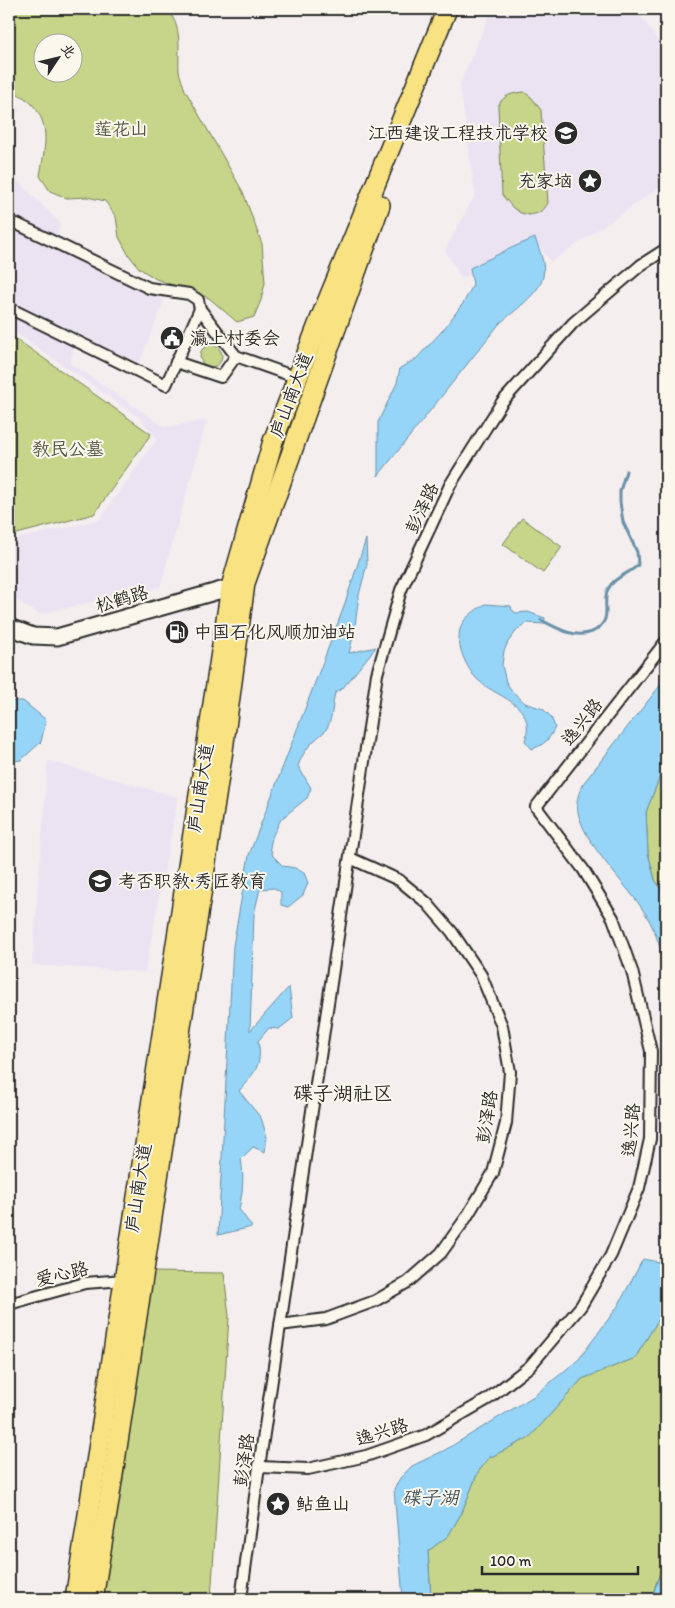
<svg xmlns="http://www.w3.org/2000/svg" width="675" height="1608" font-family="Itim,'LXGW WenKai TC',sans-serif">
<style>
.built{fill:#ebe3f2}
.green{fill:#c6d589;stroke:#78805a;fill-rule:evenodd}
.water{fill:#96d5f8;stroke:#6b91a6}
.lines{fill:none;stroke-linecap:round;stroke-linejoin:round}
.stream{stroke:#6b91a6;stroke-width:3}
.street-casing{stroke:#2b2b2b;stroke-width:14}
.secondary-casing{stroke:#2b2b2b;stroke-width:19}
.highway-casing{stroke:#2b2b2b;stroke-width:22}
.street{stroke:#fbf7ec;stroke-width:10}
.secondary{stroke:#fbf7ec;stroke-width:15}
.highway{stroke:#f8e281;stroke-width:19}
.labels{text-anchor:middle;stroke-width:4;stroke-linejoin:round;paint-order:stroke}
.park-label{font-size:18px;fill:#525642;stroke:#fbf7ec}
.poi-label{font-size:18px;fill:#2b2b2b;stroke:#fbf7ec;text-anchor:start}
.street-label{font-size:18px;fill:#2b2b2b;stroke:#fbf7ec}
.water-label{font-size:19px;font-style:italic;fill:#46565e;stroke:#fbf7ec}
.quarter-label{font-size:20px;fill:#2b2b2b;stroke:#fbf7ec}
</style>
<rect width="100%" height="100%" fill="#f4eeef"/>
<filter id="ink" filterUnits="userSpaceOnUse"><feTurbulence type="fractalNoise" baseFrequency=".02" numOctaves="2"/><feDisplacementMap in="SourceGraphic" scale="10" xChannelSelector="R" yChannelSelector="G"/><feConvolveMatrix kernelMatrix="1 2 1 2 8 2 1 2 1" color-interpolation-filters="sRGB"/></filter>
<g filter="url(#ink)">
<!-- built -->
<g class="built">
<path d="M492 9H636L666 52V183L551 262 536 243 462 279 445 250 475 195 460 84Z"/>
<path d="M16 100 19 109 9 135V102Z"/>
<path d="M9 172 60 223 57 235 109 260 164 301 139 364 78 333 70 363 165 427 207 420 160 587 39 614 9 596V541L99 520 157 439 140 418 9 328Z"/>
<path d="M48 761 178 797 145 972 32 965Z"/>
</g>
<!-- green -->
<g class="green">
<path d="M9 9H167C183 28 178 47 179 71 180 77 183 84 185 90L243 192 262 244 265 283 261 300 254 317 237 322 209 298 156 279 139 268 128 254 119 237 116 217 105 201 87 197 67 198 50 191 40 176C44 150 52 126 32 104 28 100 22 96 16 93L9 94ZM42 42H72V72H42Z"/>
<path d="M524 92 531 97 541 110 548 203 544 209 538 213 529 215 521 213 513 208 502 195 498 106C503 95 513 93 524 92Z"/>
<path d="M9 334 151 434 94 514 9 536Z"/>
<circle cx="211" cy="356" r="11"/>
<path d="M522 518 562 547 543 573 503 544Z"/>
<path d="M666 761V897L655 880 648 853 646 812Z"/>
<path d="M150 1272 224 1273 229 1316 211 1599H102Z"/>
<path d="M666 1307V1554L651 1599H431L428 1551 448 1536 461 1514 478 1472 489 1458 530 1437 582 1379 635 1358Z"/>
</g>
<!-- water -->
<g class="water">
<path d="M535 238C539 249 546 264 543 277 539 294 513 312 500 323L378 476V422L397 383 400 368 416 359 443 330 464 302 473 285 470 268 511 248Z"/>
<path d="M366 539 367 564 359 595 354 633 349 653 376 647 343 688 335 693C332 705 333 721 325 731 322 734 318 737 316 739 307 747 302 755 298 766L311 788 307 798 281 819 272 837 270 847 273 856 283 866 295 868 304 873 308 883 303 895 288 907 281 905V892L274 888 260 889 254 914 250 1031 289 987 293 1018 279 1029 269 1028 258 1041C263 1066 254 1073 239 1091L261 1118 267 1137 265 1152 253 1147 241 1159C244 1177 243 1191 239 1209L252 1227 218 1235 233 946 249 855 342 612Z"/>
<path d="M485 604 511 606 512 610 516 613 528 612 545 618 544 624 527 623 518 629 508 642 504 651 502 665 506 682 512 691 525 703 543 709 551 717 555 727C550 739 544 745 532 749L525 741C538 702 494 698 476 678 464 665 452 636 464 621 469 614 478 609 485 604Z"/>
<path d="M666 678V761L646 812 648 853 655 880 666 897V971C660 946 656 929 641 907 622 879 577 837 577 803 577 797 580 791 582 785Z"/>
<path d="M9 701H23L46 720 41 742 21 760 9 762Z"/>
<path d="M666 1238V1307L635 1358 582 1379 530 1437 489 1458 478 1472 461 1514 448 1536 428 1551 431 1599H403L394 1489 400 1478 412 1466 445 1450 534 1396 579 1359 618 1306 643 1259 658 1262Z"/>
<path d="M666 1554V1599H651L653 1595Z"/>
</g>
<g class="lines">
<!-- stream -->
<path class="stream" d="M541 620C557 628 574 639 592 632 597 630 603 625 605 619 608 610 603 599 608 589 614 577 629 574 638 565L637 552 623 522 620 502V491L626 471"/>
<!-- street casing -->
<g class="street-casing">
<g id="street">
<path d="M9 224H17L149 288 189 294 198 300 200 309 236 356 298 378"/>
<path d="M9 308 166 385 200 309"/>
<path d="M176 362 221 377 236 356"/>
<path d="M9 1304 85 1283 124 1280"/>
<path d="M280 1325 326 1319 375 1301 408 1282 441 1253 466 1218 493 1173 506 1123 510 1072 502 1026 481 975 452 932 427 903 399 880 350 858"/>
<path d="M259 1467 308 1469 366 1456 426 1435 488 1399 530 1366 581 1306 611 1255 639 1188 650 1139 651 1051 632 971 613 918 583 869 536 807 666 641"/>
<path d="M241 1599 259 1467 377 674 401 590 450 485 502 402 573 323 641 265 666 249"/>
</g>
</g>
<!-- secondary casing -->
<g class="secondary-casing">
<path id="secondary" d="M9 627 33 636 57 637 239 585"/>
</g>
<!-- highway casing -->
<g class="highway-casing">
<g id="highway">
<path d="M75 1599 231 587 273 441 321 317 447 9"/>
<path d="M93 1599 109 1501 223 750 245 583 380 205"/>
</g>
</g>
<!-- street -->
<use href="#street" class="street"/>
<!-- secondary -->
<use href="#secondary" class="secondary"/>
<!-- highway -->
<use href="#highway" class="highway"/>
</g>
</g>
<!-- icons -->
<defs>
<g id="school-disc" transform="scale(1.25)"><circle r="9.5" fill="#2b2b2b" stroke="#fbf7ec"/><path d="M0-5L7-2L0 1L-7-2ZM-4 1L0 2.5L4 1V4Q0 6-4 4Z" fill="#fff"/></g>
<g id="sight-disc" transform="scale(1.25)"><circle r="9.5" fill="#2b2b2b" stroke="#fbf7ec"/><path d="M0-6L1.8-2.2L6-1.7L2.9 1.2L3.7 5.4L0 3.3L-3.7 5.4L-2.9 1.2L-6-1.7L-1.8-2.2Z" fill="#fff"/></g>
<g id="civic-disc" transform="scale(1.25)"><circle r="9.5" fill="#2b2b2b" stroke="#fbf7ec"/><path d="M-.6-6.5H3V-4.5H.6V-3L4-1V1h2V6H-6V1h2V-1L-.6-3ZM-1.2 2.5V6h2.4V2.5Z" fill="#fff"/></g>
<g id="fuel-disc" transform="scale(1.25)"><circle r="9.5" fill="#2b2b2b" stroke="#fbf7ec"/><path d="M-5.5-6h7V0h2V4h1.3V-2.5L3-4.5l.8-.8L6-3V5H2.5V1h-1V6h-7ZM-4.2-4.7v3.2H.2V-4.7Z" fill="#fff"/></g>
<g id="university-disc" transform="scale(1.25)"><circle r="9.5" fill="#2b2b2b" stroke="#fbf7ec"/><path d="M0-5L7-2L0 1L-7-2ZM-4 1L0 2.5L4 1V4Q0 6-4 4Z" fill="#fff"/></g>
</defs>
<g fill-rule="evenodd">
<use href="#school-disc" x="566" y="133"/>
<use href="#sight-disc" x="590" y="181"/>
<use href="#civic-disc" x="172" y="338"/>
<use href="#fuel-disc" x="177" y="632"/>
<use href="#university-disc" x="100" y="881"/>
<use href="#sight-disc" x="278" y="1504"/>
</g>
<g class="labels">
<!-- park labels -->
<g class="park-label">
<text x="121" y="135">莲花山</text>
<text x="68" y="455">教民公墓</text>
</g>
<!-- poi labels -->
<g class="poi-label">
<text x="548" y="139" text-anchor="end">江西建设工程技术学校</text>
<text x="572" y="187" text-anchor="end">充家垴</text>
<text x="190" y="344">瀛上村委会</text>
<text x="194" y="638">中国石化风顺加油站</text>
<text x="118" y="887">考否职教·秀匠教育</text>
<text x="296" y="1510">鲇鱼山</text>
</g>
<!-- street labels -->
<g class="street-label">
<text transform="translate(291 395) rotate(-69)" y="6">庐山南大道</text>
<text transform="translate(422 508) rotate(-65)" y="6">彭泽路</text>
<text transform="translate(122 599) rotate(-16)" y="6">松鹤路</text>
<text transform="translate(582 722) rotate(-52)" y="6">逸兴路</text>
<text transform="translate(200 788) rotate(-81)" y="6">庐山南大道</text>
<text transform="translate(487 1117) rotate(-81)" y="6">彭泽路</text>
<text transform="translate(631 1130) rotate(-85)" y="6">逸兴路</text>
<text transform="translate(138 1188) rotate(-81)" y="6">庐山南大道</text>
<text transform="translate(62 1274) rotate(-13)" y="6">爱心路</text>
<text transform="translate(382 1432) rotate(-17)" y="6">逸兴路</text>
<text transform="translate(244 1460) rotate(-82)" y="6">彭泽路</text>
</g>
<!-- water labels -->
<g class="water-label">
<text x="430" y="1504">碟子湖</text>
</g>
<!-- quarter labels -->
<g class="quarter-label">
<text x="343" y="1100">碟子湖社区</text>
</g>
</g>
<!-- margin -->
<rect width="675" height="1608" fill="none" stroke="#fbf7ec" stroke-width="30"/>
<rect x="15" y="15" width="645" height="1578" fill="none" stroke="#2b2b2b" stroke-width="2" filter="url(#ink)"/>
<!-- north arrow -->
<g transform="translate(58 58) rotate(55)"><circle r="24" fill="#fbf7ec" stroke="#a8a59f"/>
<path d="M0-4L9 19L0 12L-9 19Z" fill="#2b2b2b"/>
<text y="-8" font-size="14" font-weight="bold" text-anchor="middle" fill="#2b2b2b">北</text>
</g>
<!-- scale -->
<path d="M482 1566v8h156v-8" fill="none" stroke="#2b2b2b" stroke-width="2.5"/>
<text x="490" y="1566" font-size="15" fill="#2b2b2b" stroke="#fbf7ec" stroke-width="4" paint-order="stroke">100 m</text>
</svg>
